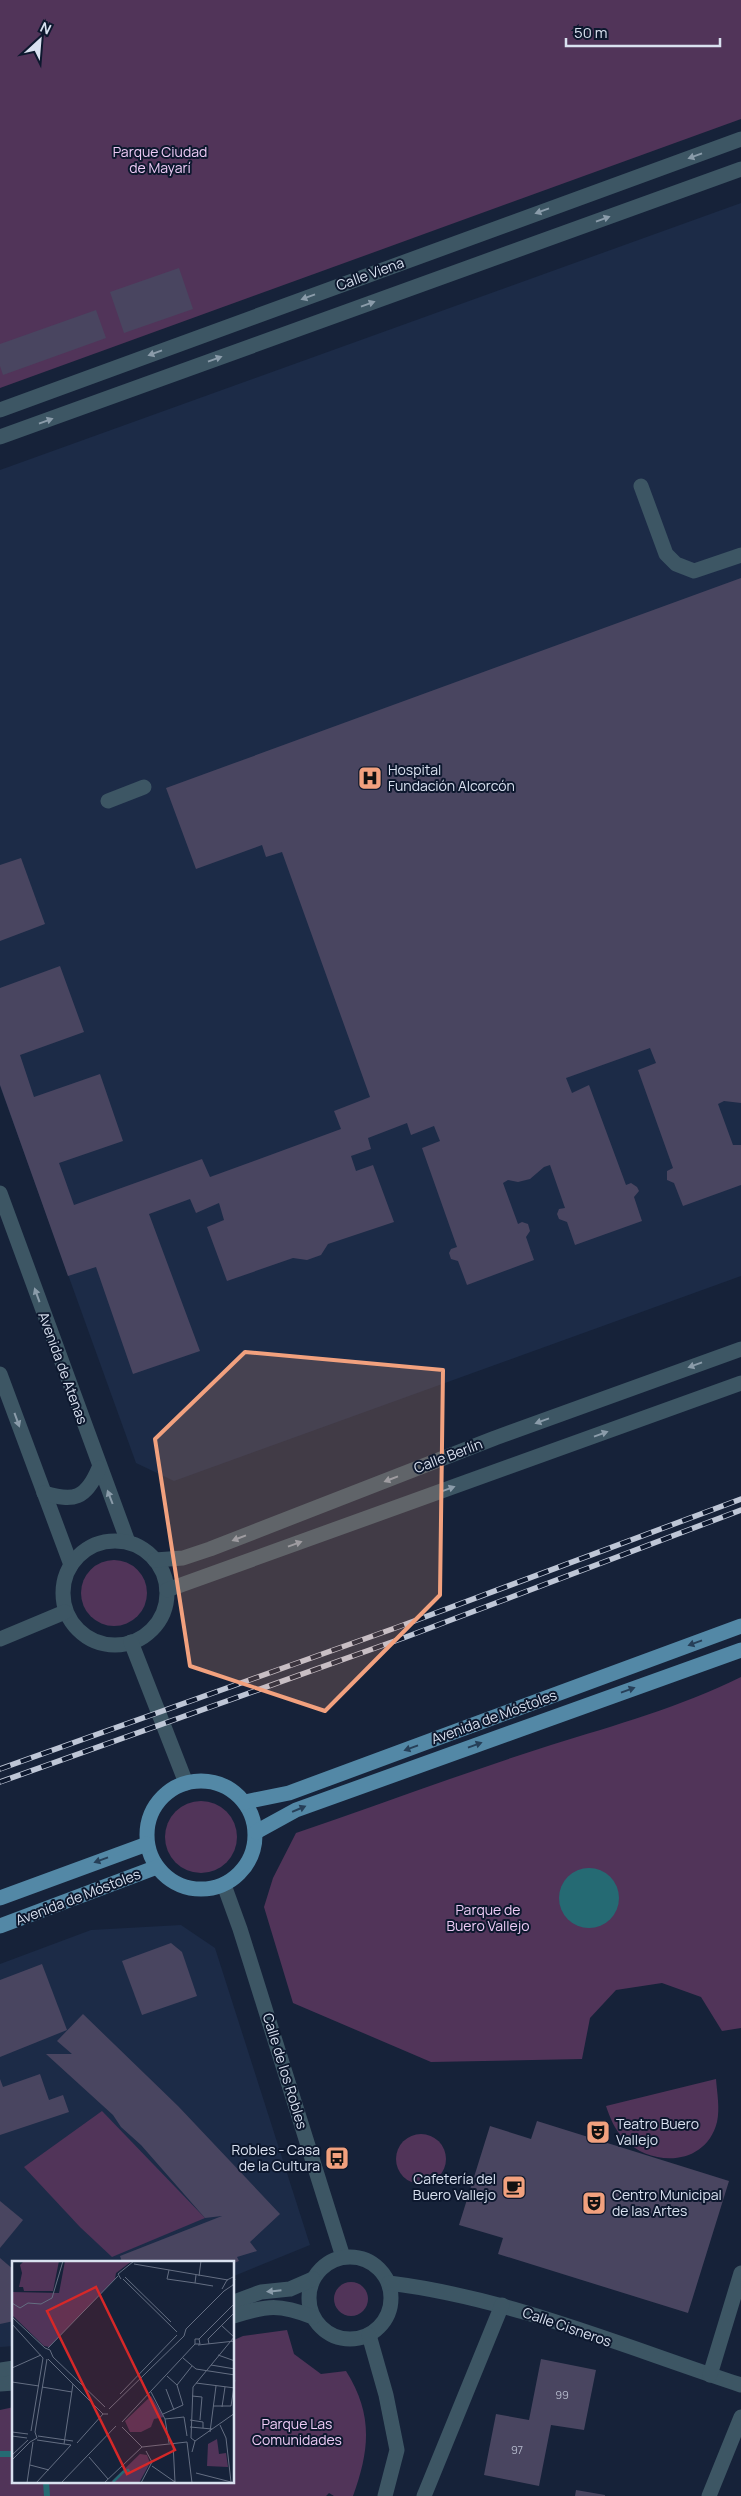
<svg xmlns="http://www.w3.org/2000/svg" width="741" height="2496" font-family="Manrope,sans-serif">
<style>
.built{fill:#1c2b47}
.green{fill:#513459}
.water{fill:#256a73}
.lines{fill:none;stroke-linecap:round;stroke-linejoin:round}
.stream{stroke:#256a73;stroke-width:6}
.building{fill:#494560}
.minor{stroke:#3d5664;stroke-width:15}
.major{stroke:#5388a6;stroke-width:15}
.rail-casing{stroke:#bec6d6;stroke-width:5.5}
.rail{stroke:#0d182e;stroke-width:4;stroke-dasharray:11;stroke-linecap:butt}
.oneway{fill:#8b9caa}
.oneway2{fill:#263f58}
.marked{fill:#f2a17e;fill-opacity:0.2;stroke:#f2a17e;stroke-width:4;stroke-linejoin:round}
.labels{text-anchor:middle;stroke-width:4;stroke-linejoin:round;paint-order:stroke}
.number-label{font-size:11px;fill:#b5bacc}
.park-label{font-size:14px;fill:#eecbf6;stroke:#0d182e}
.street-label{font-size:14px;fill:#d9e1f0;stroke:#0d182e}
.poi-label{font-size:14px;fill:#d9e1f0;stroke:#0d182e;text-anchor:start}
.inset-river{fill:none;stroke:#256a73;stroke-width:2.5}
.inset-road{fill:none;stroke:#646e82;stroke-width:1}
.view{fill:#d62828;fill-opacity:0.15;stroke:#d62828;stroke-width:2.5}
.inset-edge{fill:none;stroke:#d9e1f0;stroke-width:2.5}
</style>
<rect width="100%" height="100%" fill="#162239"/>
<!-- built -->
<g class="built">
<path d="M741 203V1276L174 1481 136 1463 0 1086V470Z"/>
<path d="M181 1925 215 1948 310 2245 234 2276V2262H14V2346L0 2347V1964L91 1930Z"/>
</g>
<!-- green -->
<g class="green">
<path d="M0 0H741V119L0 388Z"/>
<circle cx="114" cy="1593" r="33"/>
<path d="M741 1677V2028L722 2031 701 1997 662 1983 616 1990 590 2018 582 2059 431 2062 293 2003 264 1907 273 1878 296 1833C381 1804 466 1772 551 1745 616 1725 680 1707 741 1677Z"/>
<circle cx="201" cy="1837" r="36"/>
<path d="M716 2079C717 2093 720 2108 717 2122 706 2166 652 2168 624 2139 615 2130 610 2118 606 2106Z"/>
<path d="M102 2111 205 2218 112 2257 80 2227 24 2167Z"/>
<circle cx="421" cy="2159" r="25"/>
<circle cx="351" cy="2299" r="17"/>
<path d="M287 2330 294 2354 321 2374 346 2371C373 2414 370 2449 353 2496H334L329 2493 326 2496H0V2410L14 2407V2482H234V2340L243 2336Z"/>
</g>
<!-- water -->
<circle class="water" cx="589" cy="1898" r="30"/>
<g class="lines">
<!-- stream -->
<g class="stream">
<path d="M0 2454H14"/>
<path d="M46 2482 47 2496"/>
</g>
</g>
<!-- building -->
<g class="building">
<path d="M179 268 193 309 124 333 110 292Z"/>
<path d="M96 310 106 338 3 375 0 366V344Z"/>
<path d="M741 578V1103L724 1101 718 1104 733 1145H741V1185L683 1206 674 1183 667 1180V1171L673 1168 638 1070 656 1063 650 1048 566 1078 572 1093 589 1085 626 1185 631 1183 637 1187 639 1191 634 1197 642 1221 575 1245 567 1222 559 1219 557 1214 559 1209 565 1208 550 1165 544 1167 530 1179 518 1182 508 1180 503 1183 518 1224 522 1222 528 1224 530 1231 526 1237 534 1260 467 1285 458 1261 451 1259 449 1253 451 1249 457 1247 422 1148 440 1141 434 1126 411 1135 407 1123 368 1138 371 1149 351 1156 356 1171 373 1165 394 1222 328 1244 321 1255 307 1260 293 1258 227 1281 207 1227 224 1220 219 1203 196 1213 190 1199 149 1214 200 1351 133 1374 96 1267 68 1276 0 1085V988L60 966 84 1032 20 1055 34 1097 100 1074 123 1141 59 1163 74 1205 202 1159 210 1177 341 1129 334 1111 370 1097 282 852 266 857 262 845 196 869 166 788Z"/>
<path d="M21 858 45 924 0 941V865Z"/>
<path d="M171 1943 182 1952 197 1996 142 2015 122 1961Z"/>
<path d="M42 1964 67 2030 0 2057V1980Z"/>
<path d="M83 2014 178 2106 280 2214 250 2242 257 2251 237 2257 239 2261 234 2263 122 2262 120 2256 222 2216 205 2218 141 2145 121 2127 113 2115 46 2054H72L57 2041Z"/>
<path d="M40 2074 49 2100 63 2095 69 2112 0 2135V2079L3 2087Z"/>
<path d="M537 2121 729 2181 688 2313 498 2254 503 2238 459 2225 490 2126 531 2139Z"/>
<path d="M0 2201 23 2220 0 2248Z"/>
<path d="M0 2258 14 2270V2321L0 2324Z"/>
<path d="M541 2359 596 2370 584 2430 551 2425 539 2486 484 2475 496 2414 529 2420Z"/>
<path d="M576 2490 605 2495V2496H575Z"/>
</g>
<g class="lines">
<!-- minor -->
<g class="minor">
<path d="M0 410 741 139"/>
<path d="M0 437 741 169"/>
<path d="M641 486 666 554 676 564 694 571 741 555"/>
<path d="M108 801 144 787"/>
<path d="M0 1193 128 1542"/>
<path d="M0 1374 71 1565"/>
<path d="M44 1493C74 1502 86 1499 99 1468"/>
<circle cx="115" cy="1593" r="52"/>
<path d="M155 1560 183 1558 210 1549 495 1438 741 1349"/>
<path d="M167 1590 741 1383"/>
<path d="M0 1639 65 1612"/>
<path d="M131 1642 186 1783"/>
<path d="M224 1885 240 1929 343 2257"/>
<circle cx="350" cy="2298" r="41"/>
<path d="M389 2283C510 2298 625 2347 741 2385"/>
<path d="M234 2302 261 2292 290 2289 313 2279"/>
<path d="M234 2316C267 2305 280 2304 313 2317"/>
<path d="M369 2335 386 2395 397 2450 385 2496"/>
<path d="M0 2370 14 2368"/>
<path d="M710 2375 741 2273"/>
<path d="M0 2384 14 2383"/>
<path d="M424 2496 502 2305"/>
<path d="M709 2496 741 2417"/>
</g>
<!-- major -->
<g class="major">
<circle cx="201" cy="1835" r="54"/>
<path d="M245 1802 289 1793 741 1626"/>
<path d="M256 1832 296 1810 741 1650"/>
<path d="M0 1898 147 1844"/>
<path d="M0 1926 157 1867"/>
</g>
<!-- rail casing -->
<g class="rail-casing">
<g id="rail">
<path d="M0 1769 398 1627 741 1499"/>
<path d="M0 1782 406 1637 741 1510"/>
</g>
</g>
<!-- rail -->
<use href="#rail" class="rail"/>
</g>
<!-- one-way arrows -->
<defs><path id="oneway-solid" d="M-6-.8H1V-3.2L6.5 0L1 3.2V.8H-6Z" transform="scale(1.25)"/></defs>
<g class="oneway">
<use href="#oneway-solid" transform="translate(695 156) rotate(160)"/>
<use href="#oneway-solid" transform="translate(542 211) rotate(160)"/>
<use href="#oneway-solid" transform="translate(603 219) rotate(-20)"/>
<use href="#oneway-solid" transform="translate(308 297) rotate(160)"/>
<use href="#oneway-solid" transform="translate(368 304) rotate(-20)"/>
<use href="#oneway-solid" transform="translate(155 353) rotate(160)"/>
<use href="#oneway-solid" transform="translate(215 359) rotate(-20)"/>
<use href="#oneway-solid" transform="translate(46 421) rotate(-20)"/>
<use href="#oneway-solid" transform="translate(37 1295) rotate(-110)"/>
<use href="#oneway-solid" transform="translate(695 1365) rotate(160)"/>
<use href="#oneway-solid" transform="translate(17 1420) rotate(70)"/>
<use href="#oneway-solid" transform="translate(542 1421) rotate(160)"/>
<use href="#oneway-solid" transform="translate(601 1434) rotate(-20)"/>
<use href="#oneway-solid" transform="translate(391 1479) rotate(159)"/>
<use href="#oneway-solid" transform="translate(448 1489) rotate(-20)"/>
<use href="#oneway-solid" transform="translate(110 1497) rotate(-111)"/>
<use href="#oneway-solid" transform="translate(239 1538) rotate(159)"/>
<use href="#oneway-solid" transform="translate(295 1544) rotate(-20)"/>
<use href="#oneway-solid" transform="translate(274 2291) rotate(174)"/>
</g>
<g class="oneway2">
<use href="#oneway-solid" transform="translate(695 1643) rotate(160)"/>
<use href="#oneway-solid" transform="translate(628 1690) rotate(-20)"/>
<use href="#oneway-solid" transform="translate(475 1745) rotate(-20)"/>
<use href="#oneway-solid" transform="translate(411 1748) rotate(160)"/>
<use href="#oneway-solid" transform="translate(299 1809) rotate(-23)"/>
<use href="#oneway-solid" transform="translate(101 1860) rotate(160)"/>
</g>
<!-- marked area -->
<path class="marked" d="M245 1352 443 1370 440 1595 325 1711 190 1666 155 1439Z"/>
<!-- icons -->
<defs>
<g id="hospital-square" transform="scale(1.25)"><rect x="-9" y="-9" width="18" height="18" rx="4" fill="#f2a17e" stroke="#0d182e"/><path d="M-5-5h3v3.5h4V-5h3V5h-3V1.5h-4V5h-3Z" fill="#111"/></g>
<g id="theatre-square" transform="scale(1.25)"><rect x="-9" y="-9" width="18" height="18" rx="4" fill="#f2a17e" stroke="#0d182e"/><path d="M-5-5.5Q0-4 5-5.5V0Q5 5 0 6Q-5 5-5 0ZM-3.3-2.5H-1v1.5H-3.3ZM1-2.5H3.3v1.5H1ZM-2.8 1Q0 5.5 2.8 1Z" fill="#111"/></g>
<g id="bus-square" transform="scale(1.25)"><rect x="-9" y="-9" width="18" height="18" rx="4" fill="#f2a17e" stroke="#0d182e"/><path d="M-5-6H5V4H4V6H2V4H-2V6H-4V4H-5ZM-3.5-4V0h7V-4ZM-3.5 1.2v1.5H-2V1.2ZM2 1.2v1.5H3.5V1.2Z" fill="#111"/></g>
<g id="cafe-square" transform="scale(1.25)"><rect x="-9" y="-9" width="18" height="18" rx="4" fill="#f2a17e" stroke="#0d182e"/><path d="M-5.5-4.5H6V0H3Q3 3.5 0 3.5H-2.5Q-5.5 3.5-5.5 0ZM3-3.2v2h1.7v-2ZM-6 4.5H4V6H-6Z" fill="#111"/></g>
</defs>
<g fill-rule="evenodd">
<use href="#hospital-square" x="370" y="778"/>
<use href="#theatre-square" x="598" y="2132"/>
<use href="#bus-square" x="337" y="2158"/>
<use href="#cafe-square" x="514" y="2187"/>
<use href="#theatre-square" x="594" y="2203"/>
</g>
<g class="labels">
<!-- number labels -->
<g class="number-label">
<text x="562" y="2399">99</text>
<text x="517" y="2454">97</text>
</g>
<!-- park labels -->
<g class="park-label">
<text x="160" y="157">Parque Ciudad<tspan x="160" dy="16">de Mayarí</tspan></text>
<text x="488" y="1915">Parque de<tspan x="488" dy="16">Buero Vallejo</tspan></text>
<text x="297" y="2429">Parque Las<tspan x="297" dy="16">Comunidades</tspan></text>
</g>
<!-- street labels -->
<g class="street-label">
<text transform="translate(370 274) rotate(-20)" y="5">Calle Viena</text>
<text transform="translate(63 1368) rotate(70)" y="5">Avenida de Atenas</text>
<text transform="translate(448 1456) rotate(-21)" y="5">Calle Berlín</text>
<text transform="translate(494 1717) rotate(-20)" y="5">Avenida de Móstoles</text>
<text transform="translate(78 1897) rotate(-21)" y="5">Avenida de Móstoles</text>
<text transform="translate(285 2071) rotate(73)" y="5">Calle de los Robles</text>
<text transform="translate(567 2327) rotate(19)" y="5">Calle Cisneros</text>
</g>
<!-- poi labels -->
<g class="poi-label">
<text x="388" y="775">Hospital<tspan x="388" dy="16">Fundación Alcorcón</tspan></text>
<text x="616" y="2129">Teatro Buero<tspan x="616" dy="16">Vallejo</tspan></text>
<text x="320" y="2155" text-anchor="end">Robles - Casa<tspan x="320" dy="16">de la Cultura</tspan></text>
<text x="496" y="2184" text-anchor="end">Cafetería del<tspan x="496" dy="16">Buero Vallejo</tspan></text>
<text x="612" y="2200">Centro Municipal<tspan x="612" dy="16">de las Artes</tspan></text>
</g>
</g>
<!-- overview -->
<g transform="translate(12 2261)">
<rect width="222" height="222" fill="#162239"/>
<path d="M12 0H47L41 30H12L11 26H7L10 12 8 4ZM53 0H120L104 12 103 18 37 86 32 85 0 54V31L47 32ZM139 135 152 156 142 158 139 166 129 171H118L113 160ZM205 178 207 193 214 192 216 206 195 205 196 183ZM128 193 135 194 138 202 127 222H98Z" fill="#513459"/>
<path class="inset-river" d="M101 221 111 211 116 209 118 212"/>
<path class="inset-road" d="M122 3 216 19M157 9 155 18 183 22 184 14M187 15 189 0M113 16 159 61M109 18 106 13 122 0M111 18 165 71M183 22 201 25M210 28 215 19 223 15M0 42 8 47 16 42 29 43 40 37 51 0M0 56 33 87M0 63 31 97 19 170M209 64 222 76M183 83V78H187L223 42M197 83 196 78 223 51M186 84 223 80M33 87 38 89 41 96 93 146M36 87 106 15M206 94 223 100M171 97 184 108 223 114M36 98 91 153H96M199 104 223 108M0 107 29 94M0 121 27 125M184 122 223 127M165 124 180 105M30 126 60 131M154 128 162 149M139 131 153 158 157 182M108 133 165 74M180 135 190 136 188 159M201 145H219L223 119M210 146 213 126M97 148 172 75 174 68 212 30 221 24 223 18M151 153 171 144 165 124 155 115M153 158 172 156 175 175M178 159 191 161V167M110 161 183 83H188L187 78M208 164 214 177 219 221M110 166 130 186M178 166 200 168M0 171 16 173M198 171 204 125M0 175 15 177M26 175 61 180M179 177 181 126 223 75M179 177 183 180 180 191M25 179 59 184M183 180 223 152M18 181 25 177 23 171 35 98M175 181 180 222M65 182 91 153M52 183 61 123M130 186 175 181M0 194 16 179M77 196 96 218M0 199 18 181M18 204 37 209M140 205 163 221 161 182M184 212 223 222M15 222 21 181M24 222 59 184M49 222 104 165M92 222 130 186M129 222 140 201 134 190"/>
<path class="view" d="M84 26 163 189 115 213 35 50Z"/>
<rect width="222" height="222" class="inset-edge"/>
</g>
<!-- north arrow -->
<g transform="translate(40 40) rotate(26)" stroke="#0d182e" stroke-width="4" paint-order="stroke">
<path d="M0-4L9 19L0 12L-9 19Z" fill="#d9e1f0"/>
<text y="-8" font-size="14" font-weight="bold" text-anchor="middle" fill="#d9e1f0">N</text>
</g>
<!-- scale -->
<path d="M566 38v8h154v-8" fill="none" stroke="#d9e1f0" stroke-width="2.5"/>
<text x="574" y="38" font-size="15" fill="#d9e1f0" stroke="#0d182e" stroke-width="4" paint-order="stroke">50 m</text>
</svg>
